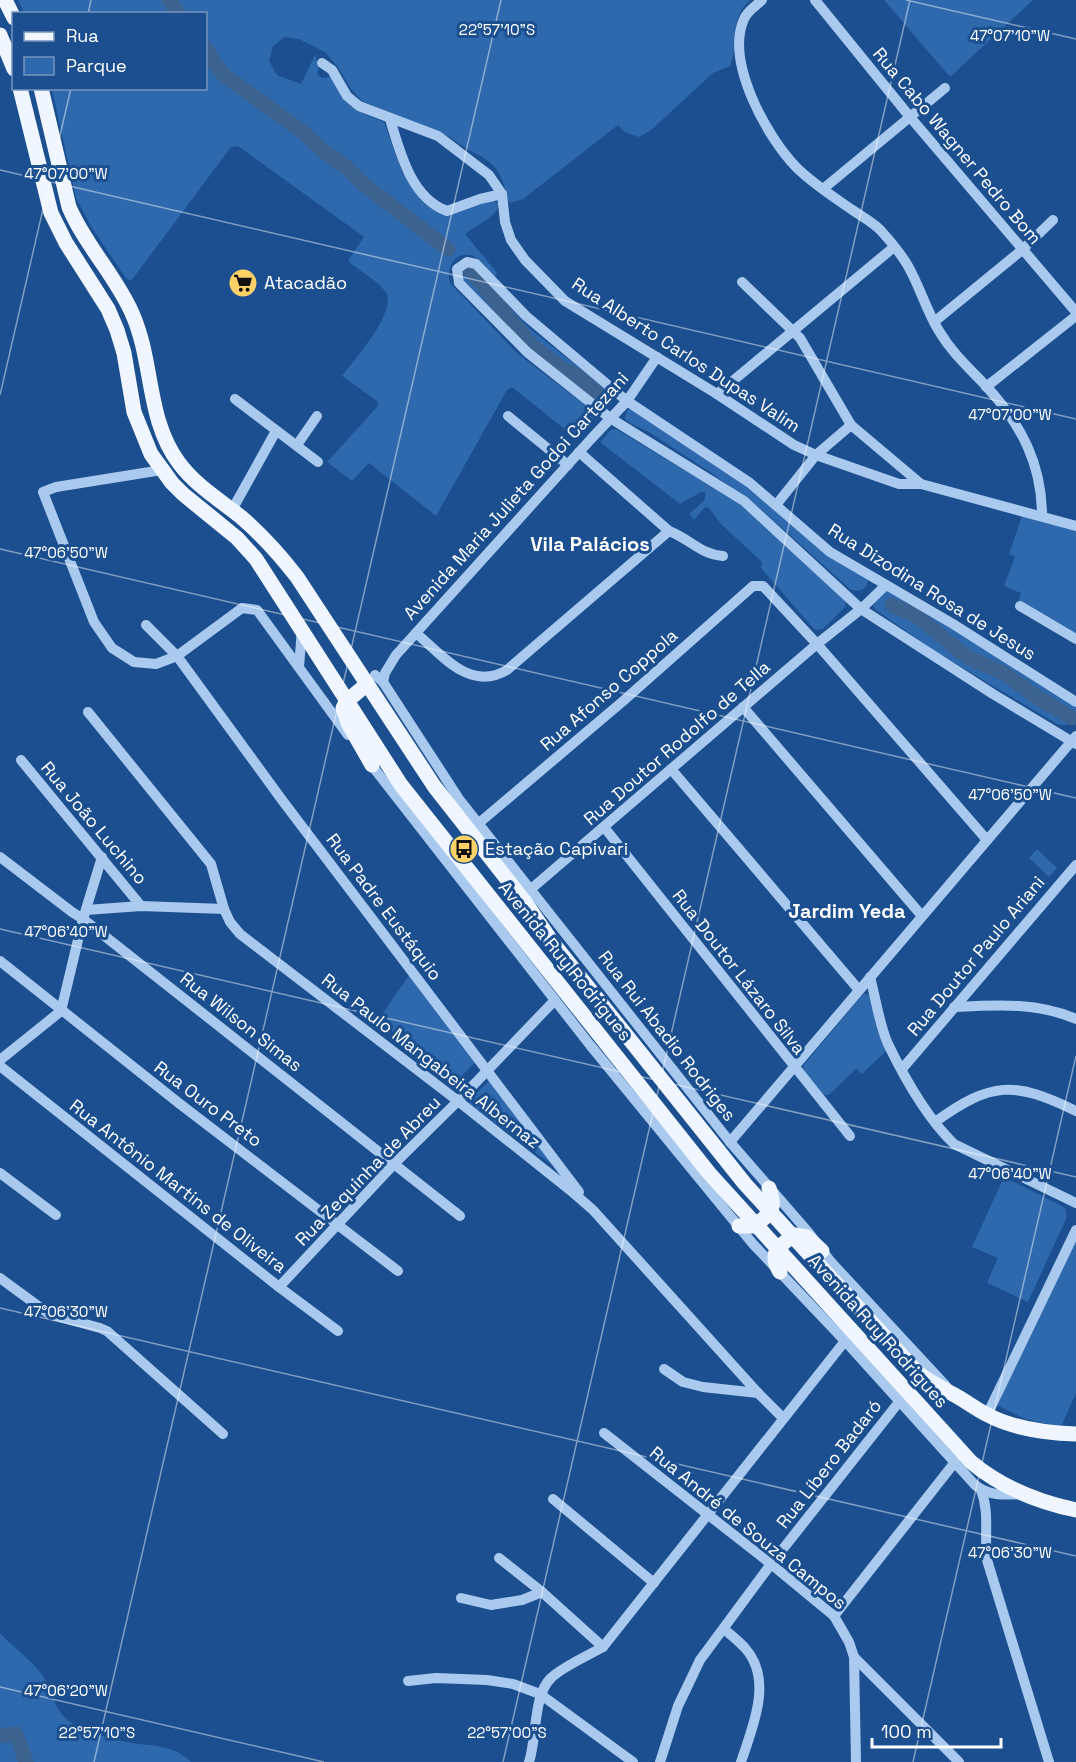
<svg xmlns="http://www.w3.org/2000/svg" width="1076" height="1762" font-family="'Space Grotesk',sans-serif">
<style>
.green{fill:#2e69ad}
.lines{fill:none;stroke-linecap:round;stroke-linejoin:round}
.river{stroke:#3c6290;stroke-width:15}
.minor{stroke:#a9c9ee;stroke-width:10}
.major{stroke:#f0f6ff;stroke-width:15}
.ticks{fill:none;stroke:#fff;stroke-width:1.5;stroke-opacity:0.45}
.labels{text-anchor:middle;stroke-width:6;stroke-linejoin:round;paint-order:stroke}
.street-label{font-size:18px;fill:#fff;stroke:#1b4f8f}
.poi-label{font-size:18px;fill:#fff;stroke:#1b4f8f;text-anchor:start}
.neighbourhood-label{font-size:20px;font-weight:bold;fill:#fff;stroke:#1b4f8f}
.ticks-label{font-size:15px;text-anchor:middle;fill:#fff;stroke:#1b4f8f;stroke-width:6;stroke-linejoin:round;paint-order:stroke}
</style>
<rect width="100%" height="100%" fill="#1b4f8f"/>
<!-- green -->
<g class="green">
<path d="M18 0H750C728 19 740 43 730 66L713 73 650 131 639 137 625 132 618 125 523 199 509 203C498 152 484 164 450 137L362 101 351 89 338 67 325 52 299 39 284 37 273 46 269 61 277 75 301 84 315 55 319 67 317 74 322 78 332 77 362 113 384 122 402 172 423 200 434 209 490 199 499 204C497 217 476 226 465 234L497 273 494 277C488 270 482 259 473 256 454 250 446 269 450 283L518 354 589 408 593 413V422L577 439 512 387 507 390 436 516 369 463 352 481 327 462 378 406 377 401 342 376C353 361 400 309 385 291 376 280 360 271 348 261L364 237 238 146 231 147 131 281 126 278 92 228 76 198 52 89 206 88V14L24 13Z"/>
<path d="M884 0H1033L950 77Z"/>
<path d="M471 270 477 272 530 329 613 394 605 406 541 358 506 325 463 282 465 273Z"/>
<path d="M631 409 744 482 868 580C867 590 859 593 850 589L756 505 710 472 649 432 630 423 625 419 627 410Z"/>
<path d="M616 429 734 500 759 520 844 599 846 603 845 607 823 629 815 630 761 568 762 562 721 524 709 508 705 507 694 520 689 514 704 501 706 493 701 492 680 504 600 442 611 430Z"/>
<path d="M1023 513 1076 528V641L1017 607 1021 593 1004 586 1015 557 1009 554Z"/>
<path d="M888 590 893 592 1076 708C1076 722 1071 727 1057 724L935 651 876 610 873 606 875 600Z"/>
<path d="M1037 849 1057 868 1049 877 1029 858Z"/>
<path d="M413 970 481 1056 458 1080 377 1021Z"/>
<path d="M864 993 869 995 887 1050 862 1074 856 1069 829 1095H824L804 1072 803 1066Z"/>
<path d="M489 1081 558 1169 467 1102Z"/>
<path d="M1004 1177 1060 1205 1065 1208 1067 1217 1028 1302 987 1283 998 1258 972 1247Z"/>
<path d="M1076 1229V1393L1061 1427 1025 1419 993 1403Z"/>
<path d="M0 1633C14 1649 33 1660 45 1679 55 1696 54 1714 74 1724 90 1734 112 1739 131 1743 153 1746 175 1745 191 1762H0Z"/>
</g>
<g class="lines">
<!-- river -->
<g class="river">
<path d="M169 0 179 14"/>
<path d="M206 48 213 62 225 76 303 132 323 151 346 167 363 184 448 249"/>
<path d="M469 269 532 346 561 368 579 377 605 400"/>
<path d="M892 605 918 617 967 657 1005 674 1038 698 1072 718"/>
<path d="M0 1736 16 1734 26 1762"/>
</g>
<!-- minor -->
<g class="minor">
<path d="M762 0C756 6 747 11 744 19 725 62 767 137 796 167 813 184 835 198 854 211 864 218 876 224 883 233 892 243 901 254 908 266 920 287 926 310 939 331 952 353 969 368 986 386 1021 424 1042 464 1042 516"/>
<path d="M815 0 910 117 1076 312"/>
<path d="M322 63 332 70 347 96 359 106 438 136 489 175 502 194 505 222 511 240 525 260 565 301 717 394 794 445 816 455 899 484H921"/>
<path d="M390 119C400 152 411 198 447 211L480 199 502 194"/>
<path d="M823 189 945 88"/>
<path d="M742 282 800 338 851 425 921 484 1076 526"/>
<path d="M934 322 1022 250 1053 220"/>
<path d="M986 387 1076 316"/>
<path d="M717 394 894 247"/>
<path d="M235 399 318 462"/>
<path d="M508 416 568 465"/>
<path d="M297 445 317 416"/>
<path d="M579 452 669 531C690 539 700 554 723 556"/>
<path d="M162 470 56 487 43 492 94 622 112 648 134 662 156 664 177 656 242 608 257 610 348 735"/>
<path d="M776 505 816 455 851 425"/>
<path d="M232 510 276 431"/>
<path d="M1020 606 1076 639"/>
<path d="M146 625 177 656 282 800 579 1192"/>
<path d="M416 633C442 655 470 692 507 670L669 531"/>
<path d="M299 667 302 629"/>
<path d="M375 675 383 682 459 799 730 1142 809 1233 831 1262 946 1386"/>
<path d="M383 682 385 673 396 655 591 439 627 401 657 357"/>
<path d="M1076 702 953 624 830 552 750 483 627 401 526 316 476 264 467 262 457 269 459 283 527 352 610 418 744 501 861 609 993 694 1076 744"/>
<path d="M743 707 922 916"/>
<path d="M88 712 211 864 224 909 230 922 240 934 458 1101 570 1190 593 1210 758 1393 783 1418"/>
<path d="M21 760 141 906"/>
<path d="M369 762 590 1045 753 1244 845 1341 975 1485C989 1496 1004 1495 1021 1494"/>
<path d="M671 769 859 990"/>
<path d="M479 823 622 702 753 586H763L817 644 987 840"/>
<path d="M604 827 850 1136"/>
<path d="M0 857 72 912 83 919 460 1216"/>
<path d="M531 889 817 644 861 609 886 585"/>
<path d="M86 910 141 906 224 909"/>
<path d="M0 961 180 1104 398 1271"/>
<path d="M870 977C876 999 879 1024 888 1044 904 1077 928 1119 954 1144L1076 1203"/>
<path d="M954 1007C996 1005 1037 1002 1076 1019"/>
<path d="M0 1060 61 1011 83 919 102 857"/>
<path d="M0 1066 279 1287 338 1331"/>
<path d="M902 1069 1076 865"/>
<path d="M935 1122C992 1081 1014 1081 1076 1111"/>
<path d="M730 1142 1076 736"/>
<path d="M0 1173 56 1215"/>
<path d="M0 1278 49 1314 100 1328 107 1331 223 1434"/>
<path d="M279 1287 394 1164 458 1101 555 1000"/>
<path d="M664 1369 683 1382 703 1387 758 1393"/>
<path d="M987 1415 1076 1230"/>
<path d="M604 1433 771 1564 834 1616 849 1642 854 1657 959 1762"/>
<path d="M981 1490C990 1513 984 1536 987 1560L1049 1762"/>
<path d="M553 1499 654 1583"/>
<path d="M499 1558 542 1592 603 1647"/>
<path d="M461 1598 491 1605 522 1600 542 1592"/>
<path d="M834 1616 955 1462"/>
<path d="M724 1629C731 1635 739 1641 745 1648 774 1680 752 1728 741 1762"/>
<path d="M854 1657 856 1762"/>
<path d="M408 1681 436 1678 487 1680 513 1684 540 1694 633 1762"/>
<path d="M529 1762C537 1738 533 1695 551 1678 562 1667 589 1655 603 1647L845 1341"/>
<path d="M660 1762 678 1706 700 1660 771 1564 899 1402"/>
</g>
<!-- major -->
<g class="major">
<path d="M5 0 14 18"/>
<path d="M0 35 14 69"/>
<path d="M20 88 51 213 66 243 108 309 117 330 124 353 134 412 151 454 172 483 183 494 237 538 256 559 401 785 709 1173 971 1462C1001 1487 1038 1502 1076 1510"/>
<path d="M41 88 69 207C85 245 115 275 132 313 154 362 146 419 179 463 196 486 220 500 241 517 262 535 280 555 297 577L434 786 525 902 552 942 745 1184 918 1373C931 1383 944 1389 958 1397 967 1402 976 1409 986 1414 1013 1429 1046 1433 1076 1434"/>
<path d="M367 684 346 702 343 708 348 723 372 765"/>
<path d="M739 1226H755C771 1212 777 1210 769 1188"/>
<path d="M780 1272C768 1253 779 1245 795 1235L807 1237 822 1251"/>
</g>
</g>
<!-- ticks -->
<path class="ticks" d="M906 0 1076 39M88 14 91 0M0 170 1076 419M0 395 71 88M0 549 1076 798M0 929 1076 1177M0 1308 1076 1556M0 1687 324 1762M94 1762 501 0M503 1762 910 0M913 1762 1076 1056"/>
<!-- icons -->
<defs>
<g id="supermarket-disc" transform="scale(1.5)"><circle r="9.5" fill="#ffd166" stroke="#1b4f8f"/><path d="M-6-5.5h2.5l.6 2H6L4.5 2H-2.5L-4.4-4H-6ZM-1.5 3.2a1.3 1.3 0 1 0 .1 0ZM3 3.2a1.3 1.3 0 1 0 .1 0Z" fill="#111"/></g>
<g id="bus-disc" transform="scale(1.5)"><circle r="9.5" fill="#ffd166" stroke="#1b4f8f"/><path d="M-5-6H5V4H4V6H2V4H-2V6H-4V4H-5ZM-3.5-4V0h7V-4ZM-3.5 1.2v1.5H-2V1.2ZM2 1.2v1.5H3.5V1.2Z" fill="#111"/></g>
</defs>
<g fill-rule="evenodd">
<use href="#supermarket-disc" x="243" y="283"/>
<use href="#bus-disc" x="464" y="849"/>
</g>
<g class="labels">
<!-- street labels -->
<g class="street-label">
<text transform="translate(957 146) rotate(50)" y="6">Rua Cabo Wagner Pedro Bom</text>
<text transform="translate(686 355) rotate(33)" y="6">Rua Alberto Carlos Dupas Valim</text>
<text transform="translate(516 496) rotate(-48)" y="6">Avenida Maria Julieta Godoi Cartezani</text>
<text transform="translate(932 592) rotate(32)" y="6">Rua Dizodina Rosa de Jesus</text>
<text transform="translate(609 690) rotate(-41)" y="6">Rua Afonso Coppola</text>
<text transform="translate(677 743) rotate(-41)" y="6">Rua Doutor Rodolfo de Tella</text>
<text transform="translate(94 823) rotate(50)" y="6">Rua João Luchino</text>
<text transform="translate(384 907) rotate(53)" y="6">Rua Padre Eustáquio</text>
<text transform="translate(976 956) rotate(-50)" y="6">Rua Doutor Paulo Ariani</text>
<text transform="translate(565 961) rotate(51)" y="6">Avenida Ruy Rodrigues</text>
<text transform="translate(739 972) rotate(52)" y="6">Rua Doutor Lázaro Silva</text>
<text transform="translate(241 1022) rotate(38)" y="6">Rua Wilson Simas</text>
<text transform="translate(667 1036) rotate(52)" y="6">Rua Rui Abadio Rodriges</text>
<text transform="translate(431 1061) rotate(38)" y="6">Rua Paulo Mangabeira Albernaz</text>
<text transform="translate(208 1104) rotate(37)" y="6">Rua Ouro Preto</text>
<text transform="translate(368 1171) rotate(-46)" y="6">Rua Zequinha de Abreu</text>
<text transform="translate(178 1186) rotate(38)" y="6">Rua Antônio Martins de Oliveira</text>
<text transform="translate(878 1331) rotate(48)" y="6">Avenida Ruy Rodrigues</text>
<text transform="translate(829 1464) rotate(-52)" y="6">Rua Líbero Badaró</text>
<text transform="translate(748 1528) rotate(39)" y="6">Rua André de Souza Campos</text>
</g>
<!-- poi labels -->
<g class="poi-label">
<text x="264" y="289">Atacadão</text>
<text x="485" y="855">Estação Capivari</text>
</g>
<!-- neighbourhood labels -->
<g class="neighbourhood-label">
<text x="590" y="551">Vila Palácios</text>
<text x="847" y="918">Jardim Yeda</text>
</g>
</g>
<g class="ticks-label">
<text x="497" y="35">22°57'10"S</text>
<text x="1010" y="41">47°07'10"W</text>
<text x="66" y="179">47°07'00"W</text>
<text x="1010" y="420">47°07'00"W</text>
<text x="66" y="558">47°06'50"W</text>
<text x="1010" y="800">47°06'50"W</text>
<text x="66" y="937">47°06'40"W</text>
<text x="1010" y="1179">47°06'40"W</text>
<text x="66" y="1317">47°06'30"W</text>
<text x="1010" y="1558">47°06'30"W</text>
<text x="66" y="1696">47°06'20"W</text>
<text x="97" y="1738">22°57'10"S</text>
<text x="507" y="1738">22°57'00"S</text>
</g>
<!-- legend -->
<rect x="12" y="12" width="195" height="78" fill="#1b4f8f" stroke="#7695bc" stroke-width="1.5"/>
<rect x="24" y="32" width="30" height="9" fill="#f0f6ff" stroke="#7695bc" stroke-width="1.5"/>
<text x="66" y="42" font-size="18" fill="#ffffff">Rua</text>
<rect x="24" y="57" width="30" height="18" fill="#2e69ad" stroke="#7695bc" stroke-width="1.5"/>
<text x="66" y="72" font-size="18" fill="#ffffff">Parque</text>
<!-- scale -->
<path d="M872 1738v9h129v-9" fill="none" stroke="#ffffff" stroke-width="3"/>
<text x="881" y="1738" font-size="18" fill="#ffffff" stroke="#1b4f8f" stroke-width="4.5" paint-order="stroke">100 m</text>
</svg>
